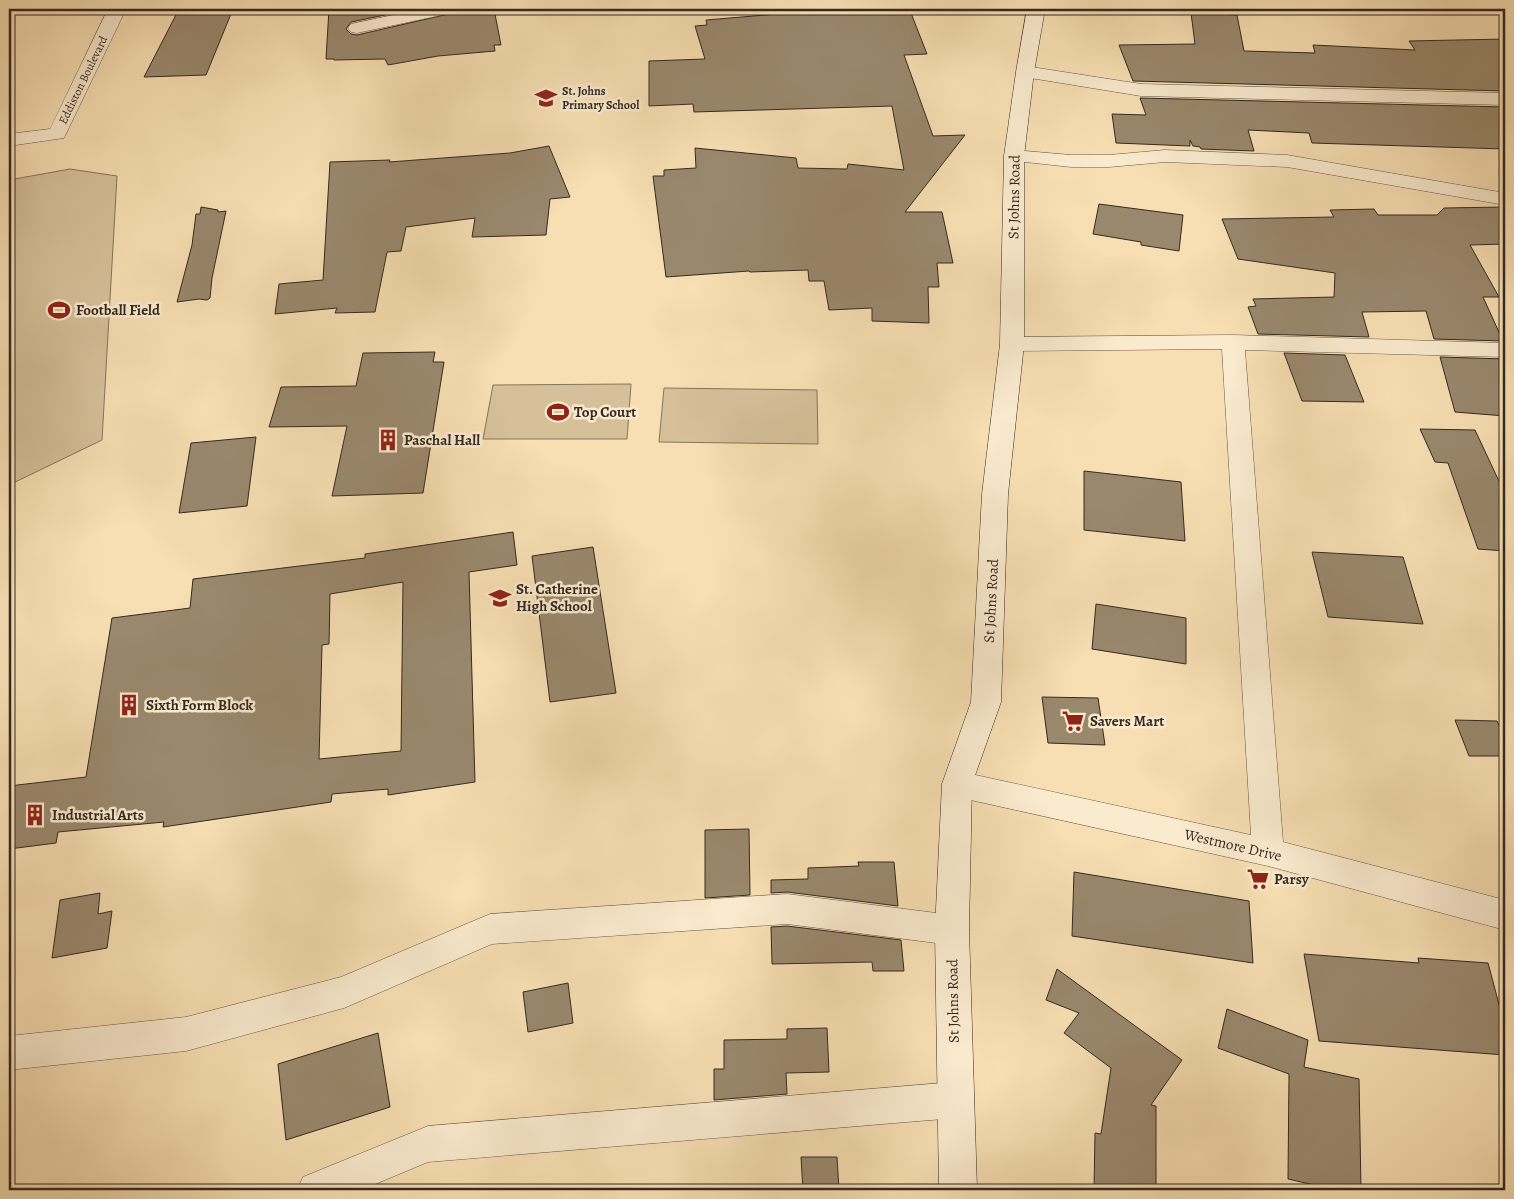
<svg xmlns="http://www.w3.org/2000/svg" width="1514" height="1199" font-family="Alegreya,serif">
<style>
.green{fill:#d6c09a;stroke:#86745e}
.building{fill:#9a886d;stroke:#352922;fill-rule:evenodd}
.lines{fill:none;stroke-linecap:round;stroke-linejoin:round}
.minor-casing{stroke:#665646;stroke-width:1}
.secondary-casing{stroke:#352922;stroke-width:1}
.minor{fill:#faeace;fill-rule:evenodd}
.secondary{fill:#faeace;fill-rule:evenodd}
.labels{text-anchor:middle;stroke-width:5;stroke-linejoin:round;paint-order:stroke}
.far-street-label{font-size:12px;fill:#352922;stroke:#faeace}
.far-poi-label{font-size:12px;font-weight:bold;fill:#352922;stroke:#faeace;text-anchor:start}
.street-label{font-size:15px;fill:#352922;stroke:#faeace}
.poi-label{font-size:15px;font-weight:bold;fill:#352922;stroke:#faeace;text-anchor:start}
</style>
<rect width="100%" height="100%" fill="#f7dfb3"/>
<filter id="stains"><feTurbulence type="fractalNoise" baseFrequency=".004" numOctaves="4"/><feColorMatrix values="0 0 0 0 .2 0 0 0 0 .09 0 0 0 0 .02 0 0 0 .5 -.17"/></filter>
<radialGradient id="worn" r=".72"><stop offset=".6" stop-color="#630" stop-opacity="0"/><stop offset="1" stop-color="#630" stop-opacity=".3"/></radialGradient>
<!-- green -->
<g class="green">
<path d="M70 169 117 176 102 440 9 485V180Z"/>
<path d="M631 384 627 439H483L493 385Z"/>
<path d="M664 388 817 390 818 444 659 442Z"/>
</g>
<!-- building -->
<g class="building">
<path d="M179 9H233L206 75 144 77Z"/>
<path d="M329 9H414L351 22 346 29 351 34 357 35 453 13 494 9 501 45H494L495 51 438 56 388 65 385 59 334 60V59H326Z"/>
<path d="M803 9H880L881 14 911 13 927 54 904 55 933 136 965 135 905 212H942L953 263H937L939 287H928L929 323 872 321V308L829 310 824 281H809L808 270 750 272 749 271 666 277 653 176H664V170L696 168 695 148 796 158 798 168 847 169 848 164 904 170 892 106 694 112 693 104 649 106V61L705 59 695 26 707 25 706 20 777 14 776 12Z"/>
<path d="M1191 13 1237 15 1244 51 1315 53 1313 45 1415 50 1409 41 1505 39V91L1133 81 1119 45 1195 44Z"/>
<path d="M1140 98 1505 107V149L1312 143 1309 133 1248 130 1254 151 1201 149 1200 147 1193 146 1190 140V146L1116 143 1112 114 1146 115Z"/>
<path d="M549 146 570 197 550 199 546 235 472 237 475 218 406 227 401 251 387 252 375 312 335 313 337 308 275 314 279 284 323 280 330 162 390 160 389 162 510 153Z"/>
<path d="M1099 204 1183 215 1179 251 1141 245V242L1093 234Z"/>
<path d="M201 207 218 210V212L226 211 212 278 210 298 207 300 199 299 177 302 192 245 196 214H200Z"/>
<path d="M1505 207V244L1470 245 1499 297H1483L1503 341 1434 339 1426 311 1362 312 1369 337 1258 334 1248 307 1256 306 1253 299 1334 297 1335 273 1238 259 1222 219 1334 217 1330 210 1374 209 1378 215H1437L1444 208Z"/>
<path d="M435 352 433 362H444L423 493 332 496 347 426 269 427 281 387 356 386 363 353Z"/>
<path d="M1284 353 1345 355 1364 402 1302 401Z"/>
<path d="M1440 357 1505 359V416L1455 412Z"/>
<path d="M1420 429 1475 430 1505 494V551L1478 549 1448 463 1435 462Z"/>
<path d="M256 437 247 506 179 513 191 443Z"/>
<path d="M1084 471 1181 482 1185 541 1084 530Z"/>
<path d="M513 532 517 565 469 572 475 782 388 795V789L332 794 331 802 163 827 164 822 58 832 56 843 9 849V786L86 777 112 618 190 608 193 579 365 558V554ZM403 582 401 751 319 759 322 645 329 644 330 594Z"/>
<path d="M593 547 616 693 550 702 532 556Z"/>
<path d="M1312 552 1403 557 1423 624 1328 617Z"/>
<path d="M1096 604 1186 618V664L1092 649Z"/>
<path d="M1042 697 1098 698 1105 745 1048 743Z"/>
<path d="M1455 720 1497 721 1505 740V756H1469Z"/>
<path d="M749 829 750 895 705 898V830Z"/>
<path d="M858 862H894L898 906 787 892 771 893V880L808 879V868L859 866Z"/>
<path d="M1074 872 1249 901 1253 963 1072 936Z"/>
<path d="M100 893 98 914 112 911 107 948 52 958 60 900Z"/>
<path d="M787 926 901 940 904 971H873L872 962 772 964 771 927Z"/>
<path d="M1304 954 1419 963 1418 958 1488 963 1505 1027V1055L1319 1041Z"/>
<path d="M1057 969 1182 1060 1151 1105 1156 1106V1190H1094L1095 1133 1101 1134 1111 1068 1064 1033 1079 1013 1046 1000Z"/>
<path d="M568 983 573 1023 528 1032 523 992Z"/>
<path d="M1227 1009 1308 1040 1304 1067 1359 1079 1361 1190H1336L1288 1179 1289 1074 1218 1048Z"/>
<path d="M827 1028 829 1072 786 1073 787 1094 714 1100V1069H724V1040L787 1039V1029Z"/>
<path d="M378 1033 390 1107 286 1140 278 1064Z"/>
<path d="M801 1157H837L839 1190H803Z"/>
</g>
<g class="lines">
<!-- minor casing -->
<g class="minor-casing">
<g id="minor">
<path d="M108 9H126L64 138 9 146V134L50 129Z"/>
<path d="M422 9H454L451 13 357 33 351 32 348 28 351 24Z"/>
<path d="M501 9H692L689 13 683 14H510L504 13Z"/>
<path d="M1025 66 1141 84 1505 93V105L1141 96 1018 76 1016 72 1018 68Z"/>
<path d="M1014 150 1071 155H1109L1165 150 1287 155 1505 193V205L1287 167 1165 162 1109 167H1071L1007 160 1004 156 1007 152Z"/>
<path d="M1233 335 1505 343V357L1245 350 1283 842 1505 900V930L1268 866 957 797 946 793 942 784 946 775 957 771 1251 835 1222 349 1012 351 1004 349 1000 344 1004 339 1012 337Z"/>
<path d="M787 894 952 915 964 919 969 930 964 941 952 945 787 924 492 944 344 1008 186 1051 9 1070V1036L186 1017 341 977 490 914Z"/>
<path d="M955 1082 968 1087 973 1100 968 1113 955 1118 428 1162 361 1190H297L303 1177 428 1126Z"/>
</g>
</g>
<!-- secondary casing -->
<g class="secondary-casing">
<path id="secondary" d="M1027 9H1045L1034 72 1024 156V344L1008 494 1001 702 972 784 969 930 977 1190H939L935 930 942 784 971 702 982 494 1000 344 1004 156 1016 72Z"/>
</g>
<!-- minor -->
<use href="#minor" class="minor"/>
<!-- secondary -->
<use href="#secondary" class="secondary"/>
</g>
<!-- icons -->
<defs>
<g id="school-bare" transform="scale(1.725)"><path d="M0-5L7-2L0 1L-7-2ZM-4 1L0 2.5L4 1V4Q0 6-4 4Z" fill="#8f2418" stroke="#faeace" stroke-width="2.5" paint-order="stroke"/></g>
<g id="stadium-bare" transform="scale(1.725)"><path d="M0-5a6.5 5 0 1 0 0 10a6.5 5 0 1 0 0-10ZM-3.5-1.8h7v3.6h-7Z" fill="#8f2418" stroke="#faeace" stroke-width="2.5" paint-order="stroke"/></g>
<g id="building-bare" transform="scale(1.725)"><path d="M-4-6H4V6H1V3H-1V6H-4ZM-2.5-4.3h1.7v1.8h-1.7ZM.8-4.3h1.7v1.8H.8ZM-2.5-1h1.7V.8h-1.7ZM.8-1h1.7V.8H.8Z" fill="#8f2418" stroke="#faeace" stroke-width="2.5" paint-order="stroke"/></g>
<g id="supermarket-bare" transform="scale(1.725)"><path d="M-6-5.5h2.5l.6 2H6L4.5 2H-2.5L-4.4-4H-6ZM-1.5 3.2a1.3 1.3 0 1 0 .1 0ZM3 3.2a1.3 1.3 0 1 0 .1 0Z" fill="#8f2418" stroke="#faeace" stroke-width="2.5" paint-order="stroke"/></g>
</defs>
<g fill-rule="evenodd">
<use href="#school-bare" x="546" y="98"/>
<use href="#stadium-bare" x="59" y="310"/>
<use href="#stadium-bare" x="558" y="412"/>
<use href="#building-bare" x="388" y="440"/>
<use href="#school-bare" x="500" y="598"/>
<use href="#building-bare" x="129" y="705"/>
<use href="#supermarket-bare" x="1073" y="721"/>
<use href="#building-bare" x="35" y="815"/>
<use href="#supermarket-bare" x="1258" y="879"/>
</g>
<g class="labels">
<!-- far-street labels -->
<g class="far-street-label">
<text transform="translate(83 80) rotate(-64)" y="4">Eddiston Boulevard</text>
</g>
<!-- far-poi labels -->
<g class="far-poi-label">
<text x="562" y="95">St. Johns<tspan x="562" dy="14">Primary School</tspan></text>
</g>
<!-- street labels -->
<g class="street-label">
<text transform="translate(1014 197) rotate(-89)" y="5">St Johns Road</text>
<text transform="translate(991 601) rotate(-87)" y="5">St Johns Road</text>
<text transform="translate(1233 845) rotate(13)" y="5">Westmore Drive</text>
<text transform="translate(953 1001) rotate(-91)" y="5">St Johns Road</text>
</g>
<!-- poi labels -->
<g class="poi-label">
<text x="76" y="315">Football Field</text>
<text x="574" y="417">Top Court</text>
<text x="404" y="445">Paschal Hall</text>
<text x="516" y="594">St. Catherine<tspan x="516" dy="17">High School</tspan></text>
<text x="146" y="710">Sixth Form Block</text>
<text x="1090" y="726">Savers Mart</text>
<text x="52" y="820">Industrial Arts</text>
<text x="1274" y="884">Parsy</text>
</g>
</g>
<!-- margin -->
<rect width="1514" height="1199" fill="none" stroke="#f7dfb3" stroke-width="30"/>
<rect x="10" y="10" width="1494" height="1179" fill="none" stroke="#352922" stroke-width="2.5"/>
<rect x="15" y="15" width="1484" height="1169" fill="none" stroke="#352922"/>
<rect width="100%" height="100%" filter="url(#stains)"/>
<rect width="100%" height="100%" fill="url(#worn)"/>
</svg>
